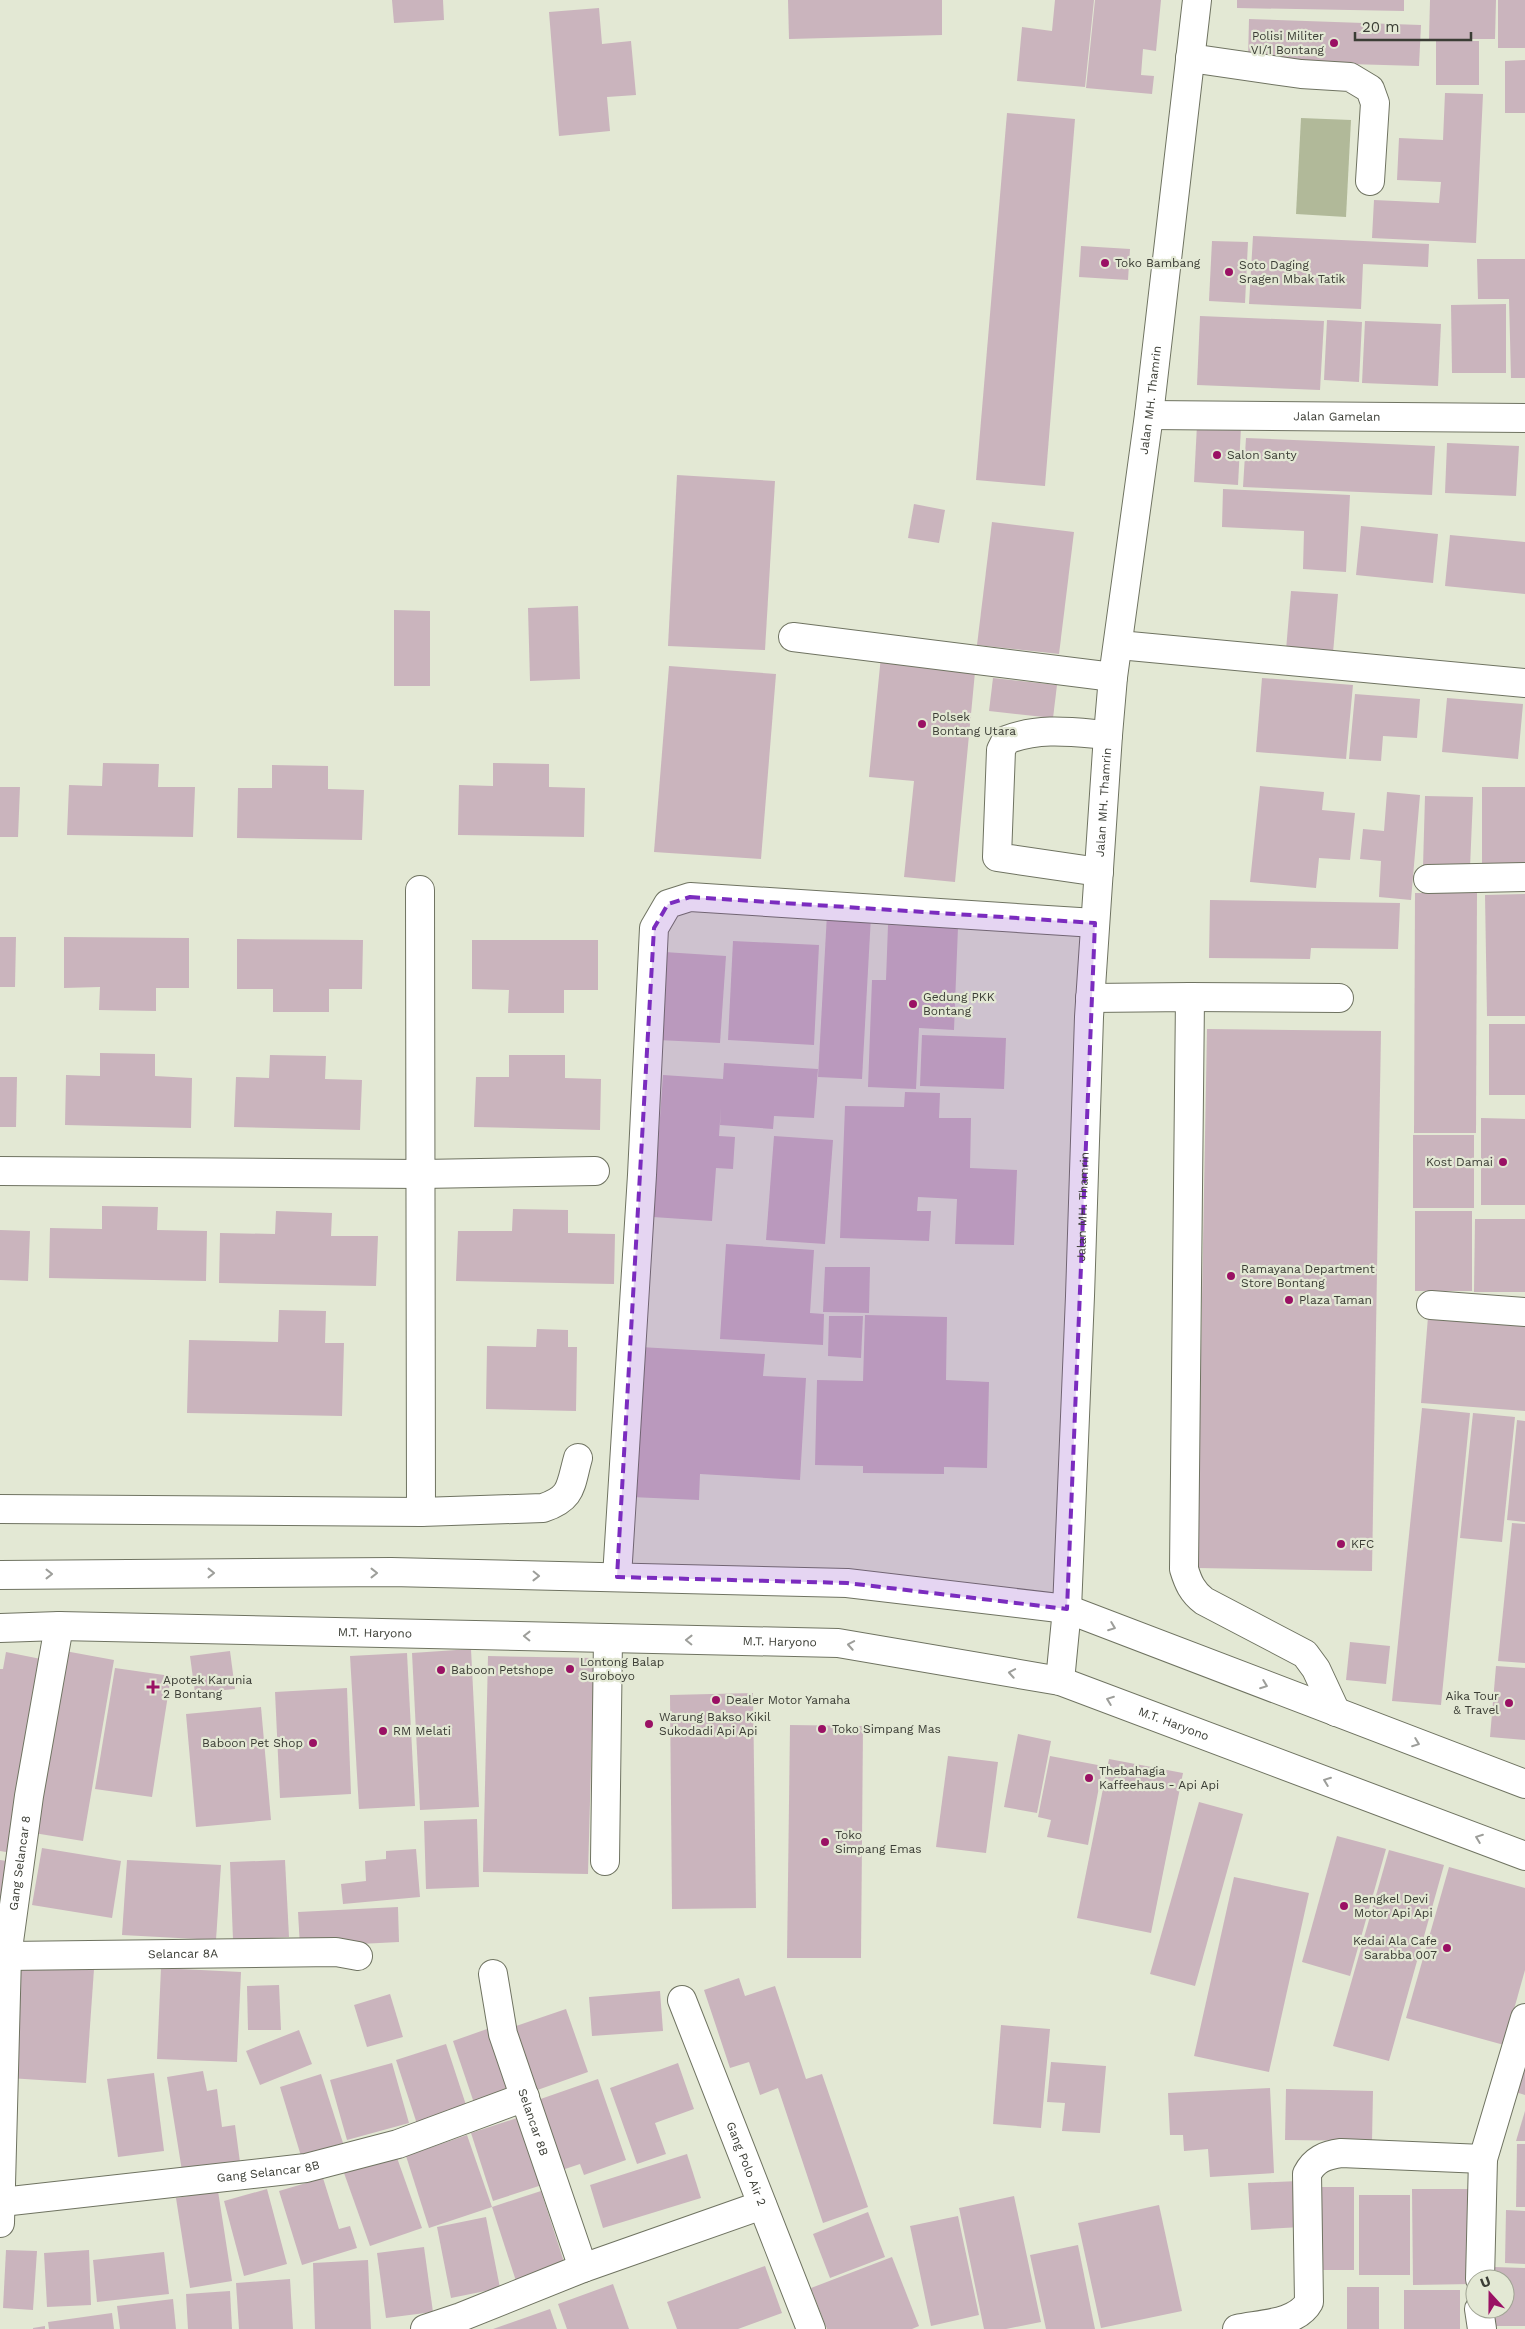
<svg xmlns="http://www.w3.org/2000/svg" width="1525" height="2329" font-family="'Work Sans',sans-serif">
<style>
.green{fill:#b1b999}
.building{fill:#cab4bd}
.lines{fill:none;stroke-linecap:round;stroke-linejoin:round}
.minor-casing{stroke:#6f7361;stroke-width:30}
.major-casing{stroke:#6f7361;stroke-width:30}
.minor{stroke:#fff;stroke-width:28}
.major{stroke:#fff;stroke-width:28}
.oneway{stroke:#9d9e9a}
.marked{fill:#7b2cbf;fill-opacity:0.2;stroke:#7b2cbf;stroke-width:4;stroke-dasharray:10 6;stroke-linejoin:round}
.poi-dot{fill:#9a1164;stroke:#e3e8d4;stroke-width:2}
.labels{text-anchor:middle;stroke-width:4.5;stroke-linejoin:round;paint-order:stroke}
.poi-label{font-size:12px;fill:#3b3d35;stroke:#e3e8d4;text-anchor:start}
.street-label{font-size:12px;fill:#3b3d35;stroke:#e3e8d4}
</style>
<rect width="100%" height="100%" fill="#e3e8d4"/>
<!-- green -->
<path class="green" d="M1301 118 1351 120 1346 217 1296 214Z"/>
<!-- building -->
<g class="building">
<path d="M392 0H443L444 20 394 23Z"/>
<path d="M788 0H942V35L789 39Z"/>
<path d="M1055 0H1094L1085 87 1017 81 1022 27 1052 31Z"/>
<path d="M1095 0H1161L1156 51 1143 49 1141 75 1154 76 1152 94 1086 88Z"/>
<path d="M1237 0H1404V11L1237 8Z"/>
<path d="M1430 0H1496L1495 39H1429Z"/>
<rect x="1498" y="0" width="27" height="48"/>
<path d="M599 8 602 44 631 41 636 95 607 97 610 131 559 136 549 12Z"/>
<path d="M1249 19 1421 25 1419 66 1248 61Z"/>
<rect x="1436" y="41" width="43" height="44"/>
<path d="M1525 60V113H1505V61Z"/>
<path d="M1445 93 1483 94 1476 243 1372 238 1374 200 1439 203 1441 182 1397 180 1399 138 1443 140Z"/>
<path d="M1007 113 1075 119 1045 486 976 480Z"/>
<path d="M1253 236 1429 244 1428 267 1363 264 1361 309 1249 304Z"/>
<path d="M1212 241 1248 242 1245 303 1209 301Z"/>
<path d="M1081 246 1130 249 1128 280 1079 277Z"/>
<path d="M1477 259H1525V378H1511L1509 299H1478Z"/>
<path d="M1506 304V373H1452L1451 305Z"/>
<path d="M1200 316 1324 321 1320 390 1197 385Z"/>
<path d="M1327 320 1362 322 1359 382 1324 380Z"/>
<path d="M1365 321 1441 324 1438 386 1362 383Z"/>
<path d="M1197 425 1241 427 1238 485 1194 482Z"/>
<path d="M1246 438 1435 446 1432 495 1243 487Z"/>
<path d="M1447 443 1519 446 1516 496 1445 493Z"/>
<path d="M677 475 775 481 765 650 668 646Z"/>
<path d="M1223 489 1350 495 1346 572 1303 569 1304 531 1222 527Z"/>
<path d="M914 504 945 510 939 543 908 538Z"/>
<path d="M992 522 1074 532 1059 654 977 645Z"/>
<path d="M1361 526 1438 534 1433 583 1356 575Z"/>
<path d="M1450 535 1525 542V594L1445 586Z"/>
<path d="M1291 591 1338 594 1333 653 1286 650Z"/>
<path d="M578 606 580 679 530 681 528 608Z"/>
<path d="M394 610 430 611V686H394Z"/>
<path d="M881 656 975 672 955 882 904 877 914 781 869 777Z"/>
<path d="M669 666 776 674 761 859 654 852Z"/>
<path d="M993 678 1057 685 1053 718 989 711Z"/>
<path d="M1262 678 1353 685 1346 759 1256 752Z"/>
<path d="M1355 694 1420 699 1417 738 1383 736 1381 761 1349 759Z"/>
<path d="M1447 698 1523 704 1518 759 1442 752Z"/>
<path d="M103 763 159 764 158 787H195L193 837 67 835 69 785 102 786Z"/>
<path d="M493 763 549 764V787L585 788 584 837 458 835 459 785 493 786Z"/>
<path d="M272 765 328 766V789L364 790 362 840 237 838 238 788H272Z"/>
<path d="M1260 786 1324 792 1322 810 1355 813 1350 860 1319 858 1316 888 1250 882Z"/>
<path d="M0 787H20L18 837H0Z"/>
<rect x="1482" y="787" width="43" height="83"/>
<path d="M1387 792 1420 795 1411 900 1379 897 1381 861 1360 859 1363 829 1384 831Z"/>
<path d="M1425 796 1473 797 1470 868 1423 867Z"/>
<path d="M1415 893H1477L1476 1133H1414Z"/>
<path d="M1525 894V1016H1487L1485 895Z"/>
<path d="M1210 900 1400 903 1398 949 1311 948 1310 959 1209 958Z"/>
<path d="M827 914 871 916 862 1079 818 1077Z"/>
<path d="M888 925 958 927 954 1030 919 1028 916 1089 868 1087 872 980H886Z"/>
<path d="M0 937H16L15 987H0Z"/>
<path d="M64 937 189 938V988H156V1011L99 1010 100 987 64 988Z"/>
<path d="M237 939 363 940 362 989H329V1012H273V989H237Z"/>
<path d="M472 940H598V990H564V1013H508L509 990 472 989Z"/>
<path d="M733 941 819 945 814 1045 728 1040Z"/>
<path d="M664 952 726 956 720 1043 658 1040Z"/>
<rect x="1489" y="1024" width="36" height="71"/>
<path d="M1207 1029 1381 1031 1372 1571 1197 1568Z"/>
<path d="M922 1035 1006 1038 1004 1089 920 1086Z"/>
<path d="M100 1053 155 1054V1076L192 1078 191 1128 65 1125 66 1075 100 1076Z"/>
<path d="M270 1055 326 1056 325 1079 362 1080 360 1130 234 1127 236 1077 269 1078Z"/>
<path d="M509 1055H565V1078L601 1079 600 1130 474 1127 476 1077H509Z"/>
<path d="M724 1063 818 1069 814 1118 774 1116 773 1129 720 1125 721 1107 719 1136 735 1137 733 1169 716 1168 712 1221 653 1217 663 1075 723 1079Z"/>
<path d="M0 1077H17L16 1127H0Z"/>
<path d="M905 1092 940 1093 939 1118H971L970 1168 1017 1170 1014 1245 955 1244 957 1199 918 1197 917 1211H931L929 1241 840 1238 845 1106 904 1107Z"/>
<path d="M1481 1118 1525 1119V1205H1481Z"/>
<rect x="1413" y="1135" width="61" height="73"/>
<path d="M774 1136 833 1140 825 1244 766 1240Z"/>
<path d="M102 1206 158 1207 157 1230 207 1231 206 1281 49 1278 50 1228 102 1229Z"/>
<path d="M513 1209 568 1210V1233L615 1234 614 1284 456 1281 458 1231H512Z"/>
<path d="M276 1211 332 1213 331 1236H378L376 1286 219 1283 220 1233 275 1234Z"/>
<rect x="1415" y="1211" width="57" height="80"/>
<path d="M1475 1219H1525V1292H1474Z"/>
<path d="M0 1230 30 1231 28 1281 0 1280Z"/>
<path d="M726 1244 814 1250 810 1313 824 1314 823 1345 720 1339Z"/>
<path d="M825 1267H870L869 1313 823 1312Z"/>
<path d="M279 1310 326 1311 325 1343H344L342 1416 187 1413 189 1340 278 1342Z"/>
<path d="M865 1315 947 1317 946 1380 989 1382 987 1468 944 1467V1474L863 1473V1466L815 1465 817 1380 863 1381Z"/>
<path d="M829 1316H863L861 1358 828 1356Z"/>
<path d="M1428 1317 1525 1325V1411L1421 1403Z"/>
<path d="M537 1329 568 1330V1347H577L576 1411 486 1409 487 1346 536 1347Z"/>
<path d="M640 1347 765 1354 763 1376 806 1378 800 1480 700 1474 699 1500 631 1497Z"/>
<path d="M1422 1408 1470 1413 1441 1705 1392 1701Z"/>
<path d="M1473 1413 1515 1417 1502 1542 1460 1538Z"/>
<path d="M1517 1420 1525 1421V1522L1507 1520Z"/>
<path d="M1512 1523 1525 1524V1663L1498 1661Z"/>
<path d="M1350 1642 1390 1646 1386 1684 1346 1680Z"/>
<path d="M471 1649 479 1807 420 1810 412 1653Z"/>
<path d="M65 1651 114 1660 83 1841 34 1833Z"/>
<path d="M230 1651 235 1689 195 1693 190 1656Z"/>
<path d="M6 1652 41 1659 12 1853 0 1851V1669H3Z"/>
<path d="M407 1653 415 1806 359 1809 350 1656Z"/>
<path d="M488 1656 594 1658 588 1874 483 1872Z"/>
<path d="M1496 1666 1525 1668V1740L1490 1737Z"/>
<path d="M115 1668 171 1676 152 1797 95 1789Z"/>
<path d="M347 1688 351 1794 280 1798 275 1692Z"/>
<path d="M753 1693 756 1908 672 1909 670 1695Z"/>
<path d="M261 1707 271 1820 196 1827 186 1714Z"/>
<path d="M790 1725 863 1726 861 1958H787Z"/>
<path d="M1018 1734 1051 1741 1037 1813 1004 1807Z"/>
<path d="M948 1756 998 1762 986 1853 936 1847Z"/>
<path d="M1050 1756 1103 1766 1088 1845 1047 1837 1051 1820 1038 1817Z"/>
<path d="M1109 1759 1183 1773 1151 1933 1077 1918Z"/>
<path d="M1199 1802 1243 1814 1195 1986 1150 1974Z"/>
<path d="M477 1819 479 1887 426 1889 424 1821Z"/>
<path d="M1337 1836 1386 1849 1350 1976 1302 1962Z"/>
<path d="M42 1848 121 1861 112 1918 32 1905Z"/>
<path d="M416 1849 420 1897 343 1904 341 1884 366 1881 365 1861 386 1859V1851Z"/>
<path d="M1389 1850 1444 1865 1389 2061 1333 2046Z"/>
<path d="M0 1860 7 1861 1 1899H0Z"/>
<path d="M127 1860 221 1865 216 1940 122 1935Z"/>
<path d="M285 1860 289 1937 233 1940 230 1862Z"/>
<path d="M1449 1867 1525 1888V1970L1504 2045 1406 2018Z"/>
<path d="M1234 1877 1309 1893 1269 2072 1194 2056Z"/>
<path d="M398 1907 399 1942 300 1947 298 1912Z"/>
<path d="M17 1963 94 1969 86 2083 9 2078Z"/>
<path d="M161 1968 241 1972 237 2062 157 2059Z"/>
<path d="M739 1978 745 1996 775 1986 806 2079 822 2074 868 2207 823 2223 778 2088 760 2095 749 2062 730 2068 704 1990Z"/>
<path d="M279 1985 281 2030H248L247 1986Z"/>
<path d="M660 1991 663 2031 592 2036 589 1997Z"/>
<path d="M390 1994 403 2037 367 2047 354 2005Z"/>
<path d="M566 2009 588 2072 529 2093 507 2029Z"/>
<path d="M1001 2025 1050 2029 1041 2128 993 2124Z"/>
<path d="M487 2029 508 2092 474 2103 453 2041Z"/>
<path d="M299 2030 312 2064 260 2085 246 2051Z"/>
<path d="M446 2044 467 2108 417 2124 396 2060Z"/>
<path d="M1525 2054V2095L1509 2090Z"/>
<path d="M1051 2062 1106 2066 1100 2133 1062 2131 1065 2103 1047 2102Z"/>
<path d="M392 2063 409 2123 347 2140 330 2080Z"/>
<path d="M678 2063 694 2109 655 2123 666 2154 637 2164 610 2088Z"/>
<path d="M203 2071 207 2091 217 2089 222 2127 235 2125 240 2162 182 2171 167 2077Z"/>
<path d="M154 2073 164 2151 118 2157 107 2079Z"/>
<path d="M321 2074 343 2143 301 2156 280 2087Z"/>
<path d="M598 2079 626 2160 584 2175 580 2164 556 2172 532 2102Z"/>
<path d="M1270 2088 1274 2173 1210 2177 1208 2149 1184 2151 1183 2135H1170L1168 2093Z"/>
<path d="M1286 2089 1373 2091 1372 2141 1285 2140Z"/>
<path d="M1525 2111V2141H1516Z"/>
<path d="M520 2117 542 2185 493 2201 471 2133Z"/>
<path d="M467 2135 492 2207 429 2228 406 2156Z"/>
<path d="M1517 2144H1525V2207H1516Z"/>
<path d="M687 2154 701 2198 603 2228 590 2185Z"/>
<path d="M396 2155 422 2228 370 2246 344 2173Z"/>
<path d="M323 2178 339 2229 350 2226 357 2248 302 2265 279 2191Z"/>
<path d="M1299 2181 1301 2227 1251 2230 1248 2183Z"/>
<path d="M1315 2187H1354V2270H1316Z"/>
<path d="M267 2189 287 2264 244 2276 224 2201Z"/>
<path d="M1412 2189H1472V2284L1413 2285Z"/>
<path d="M218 2191 232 2281 190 2288 176 2198Z"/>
<path d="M541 2191 565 2265 516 2281 492 2207Z"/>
<rect x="1359" y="2195" width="51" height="80"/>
<path d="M1014 2196 1041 2322 1006 2329H984L959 2208Z"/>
<path d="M1159 2205 1182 2311 1101 2328 1078 2223Z"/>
<path d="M1506 2210 1525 2211V2264L1505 2263Z"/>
<path d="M868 2212 885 2257 830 2278 813 2234Z"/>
<path d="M958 2216 979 2315 931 2326 910 2226Z"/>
<path d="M486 2217 500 2288 451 2298 437 2227Z"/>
<path d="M1078 2245 1095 2329H1046L1030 2255Z"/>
<path d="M424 2247 433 2312 386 2318 377 2253Z"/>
<path d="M6 2250 37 2251 33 2310 3 2308Z"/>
<path d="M89 2250 91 2305 47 2307 44 2253Z"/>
<path d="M164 2252 169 2294 97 2302 93 2260Z"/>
<path d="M892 2257 919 2326 912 2329H827L811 2288Z"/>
<path d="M368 2260 371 2329H315L313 2263Z"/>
<path d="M765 2266 782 2313 738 2329H677L667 2302Z"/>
<path d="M1494 2267 1525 2268V2326H1491L1492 2309H1505V2279H1493Z"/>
<path d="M290 2279 293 2329H239L236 2283Z"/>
<path d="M613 2284 629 2329H567L558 2304Z"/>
<rect x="1347" y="2287" width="32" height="42"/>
<rect x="1404" y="2290" width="56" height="39"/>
<path d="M230 2291 232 2329H188L186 2294Z"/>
<path d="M173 2299 176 2329H120L117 2306Z"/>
<path d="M550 2309 557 2329H493Z"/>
<path d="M112 2313 114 2329H49L48 2322Z"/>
<path d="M45 2326V2329H33V2328Z"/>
</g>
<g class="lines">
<!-- minor casing -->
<g class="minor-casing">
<g id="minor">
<path d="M1190 58 1301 74 1350 77 1370 89 1375 103 1370 181"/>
<path id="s1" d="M1149 415 1525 418"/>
<path d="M793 637 1113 677"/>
<path d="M1119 645 1525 683"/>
<path d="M1099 872 997 857 1001 750 1006 740C1041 727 1071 732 1108 735"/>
<path d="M1428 879 1525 877"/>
<path d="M420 890 421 1512"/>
<path d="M1190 997 1339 998"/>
<path d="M1090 998 1190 997 1184 1569C1188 1582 1192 1592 1204 1601L1305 1654 1316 1669 1336 1712"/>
<path d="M0 1171 421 1174 595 1171"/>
<path d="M1431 1305 1525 1312"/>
<path d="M0 1509 421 1512 543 1508C573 1498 570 1486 578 1458"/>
<path d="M617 1577 642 1175 654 928 668 904 690 897 1095 923"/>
<path id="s2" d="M1060 1681 1067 1609 1080 1296 1089 1017 1108 735 1113 677 1149 415 1197 0"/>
<path d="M605 1861 608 1638"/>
<path id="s3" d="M7 1956 336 1952 358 1956"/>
<path id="s4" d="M493 1974 503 2034 583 2268"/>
<path id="s5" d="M682 2000 811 2329"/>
<path id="s6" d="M2 2202 306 2168 398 2144 525 2097"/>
<path id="s7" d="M0 2223 7 1956 29 1796 59 1626"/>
<path d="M1480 2279 1483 2159"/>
<path d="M1479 2309 1482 2329"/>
<path d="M425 2329 461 2317 583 2268 762 2205"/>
<path d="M1237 2329C1260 2324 1297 2324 1309 2302L1307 2174C1314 2160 1325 2155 1341 2153L1483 2159 1525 2018"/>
</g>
</g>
<!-- major casing -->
<g class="major-casing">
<g id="major">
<path d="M0 1575 391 1572 847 1583 1067 1609 1525 1784"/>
<path id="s8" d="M0 1628 59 1626 838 1643 1060 1681 1525 1856"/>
</g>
</g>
<!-- minor -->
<use href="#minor" class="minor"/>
<!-- major -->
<use href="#major" class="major"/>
</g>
<!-- one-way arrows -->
<defs><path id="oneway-chevron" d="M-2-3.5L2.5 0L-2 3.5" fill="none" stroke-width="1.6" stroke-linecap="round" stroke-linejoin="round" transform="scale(1.25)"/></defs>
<g class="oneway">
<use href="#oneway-chevron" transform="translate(211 1573)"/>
<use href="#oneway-chevron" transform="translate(374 1573)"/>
<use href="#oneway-chevron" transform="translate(49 1574)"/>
<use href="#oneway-chevron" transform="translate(536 1576) rotate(1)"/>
<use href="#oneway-chevron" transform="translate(1112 1627) rotate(21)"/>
<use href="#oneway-chevron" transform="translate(527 1636) rotate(-179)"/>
<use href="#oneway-chevron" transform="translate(689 1640) rotate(-179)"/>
<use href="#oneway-chevron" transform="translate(851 1645) rotate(-170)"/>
<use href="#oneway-chevron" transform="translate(1012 1673) rotate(-170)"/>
<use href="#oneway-chevron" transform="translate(1264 1685) rotate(21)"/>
<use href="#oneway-chevron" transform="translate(1110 1700) rotate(-159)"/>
<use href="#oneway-chevron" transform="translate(1416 1743) rotate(21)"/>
<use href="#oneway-chevron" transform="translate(1327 1781) rotate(-159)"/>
<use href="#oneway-chevron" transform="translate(1479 1838) rotate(-159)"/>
</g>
<!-- marked area -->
<path class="marked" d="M690 897 1095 923 1067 1609 847 1583 617 1577 654 928 668 904Z"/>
<!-- markers -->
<g class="poi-dot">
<circle cx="1334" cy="43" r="5"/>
<circle cx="1105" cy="263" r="5"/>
<circle cx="1229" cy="272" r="5"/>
<circle cx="1217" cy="455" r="5"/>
<circle cx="922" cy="724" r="5"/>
<circle cx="913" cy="1004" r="5"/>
<circle cx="1503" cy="1162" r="5"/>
<circle cx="1231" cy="1276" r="5"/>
<circle cx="1289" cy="1300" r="5"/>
<circle cx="1341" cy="1544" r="5"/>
<circle cx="570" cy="1669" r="5"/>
<circle cx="441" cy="1670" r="5"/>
<path d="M150.5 1679.5h5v5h5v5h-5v5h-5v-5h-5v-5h5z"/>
<circle cx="716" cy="1700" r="5"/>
<circle cx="1509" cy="1703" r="5"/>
<circle cx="649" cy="1724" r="5"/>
<circle cx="822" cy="1729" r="5"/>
<circle cx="383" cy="1731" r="5"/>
<circle cx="313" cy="1743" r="5"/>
<circle cx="1089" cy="1778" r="5"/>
<circle cx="825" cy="1842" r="5"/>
<circle cx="1344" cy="1906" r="5"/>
<circle cx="1447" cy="1948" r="5"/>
</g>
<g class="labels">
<!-- poi labels -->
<g class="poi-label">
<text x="1324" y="40" text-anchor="end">Polisi Militer<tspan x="1324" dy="14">VI/1 Bontang</tspan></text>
<text x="1115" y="267">Toko Bambang</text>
<text x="1239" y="269">Soto Daging<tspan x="1239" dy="14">Sragen Mbak Tatik</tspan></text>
<text x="1227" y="459">Salon Santy</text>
<text x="932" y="721">Polsek<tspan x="932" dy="14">Bontang Utara</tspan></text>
<text x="923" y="1001">Gedung PKK<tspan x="923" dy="14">Bontang</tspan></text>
<text x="1493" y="1166" text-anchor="end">Kost Damai</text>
<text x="1241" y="1273">Ramayana Department<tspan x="1241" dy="14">Store Bontang</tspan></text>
<text x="1299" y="1304">Plaza Taman</text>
<text x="1351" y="1548">KFC</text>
<text x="580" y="1666">Lontong Balap<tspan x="580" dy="14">Suroboyo</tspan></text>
<text x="451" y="1674">Baboon Petshope</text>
<text x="163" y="1684">Apotek Karunia<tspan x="163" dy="14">2 Bontang</tspan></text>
<text x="1499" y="1700" text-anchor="end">Aika Tour<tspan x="1499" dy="14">&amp; Travel</tspan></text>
<text x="726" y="1704">Dealer Motor Yamaha</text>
<text x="659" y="1721">Warung Bakso Kikil<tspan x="659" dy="14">Sukodadi Api Api</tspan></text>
<text x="832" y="1733">Toko Simpang Mas</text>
<text x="393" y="1735">RM Melati</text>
<text x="303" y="1747" text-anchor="end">Baboon Pet Shop</text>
<text x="1099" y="1775">Thebahagia<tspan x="1099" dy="14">Kaffeehaus - Api Api</tspan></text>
<text x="835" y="1839">Toko<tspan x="835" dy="14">Simpang Emas</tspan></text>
<text x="1354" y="1903">Bengkel Devi<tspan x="1354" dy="14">Motor Api Api</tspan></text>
<text x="1437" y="1945" text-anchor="end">Kedai Ala Cafe<tspan x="1437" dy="14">Sarabba 007</tspan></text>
</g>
<!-- street labels -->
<g class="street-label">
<text dy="4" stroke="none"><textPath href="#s2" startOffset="1285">Jalan MH. Thamrin</textPath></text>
<text dy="4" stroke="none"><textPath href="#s1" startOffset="188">Jalan Gamelan</textPath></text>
<text dy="4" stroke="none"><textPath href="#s2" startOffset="880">Jalan MH. Thamrin</textPath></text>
<text dy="4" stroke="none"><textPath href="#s2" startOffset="475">Jalan MH. Thamrin</textPath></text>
<text dy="4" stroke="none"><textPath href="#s8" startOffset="375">M.T. Haryono</textPath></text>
<text dy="4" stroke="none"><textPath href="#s8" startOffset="780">M.T. Haryono</textPath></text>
<text dy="4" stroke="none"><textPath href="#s8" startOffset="1185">M.T. Haryono</textPath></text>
<text dy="4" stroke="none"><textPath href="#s7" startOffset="361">Gang Selancar 8</textPath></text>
<text dy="4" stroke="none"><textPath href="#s3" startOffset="176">Selancar 8A</textPath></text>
<text dy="4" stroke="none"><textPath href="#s4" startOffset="154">Selancar 8B</textPath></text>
<text dy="4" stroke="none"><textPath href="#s5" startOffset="176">Gang Polo Air 2</textPath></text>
<text dy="4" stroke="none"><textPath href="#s6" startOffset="268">Gang Selancar 8B</textPath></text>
</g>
</g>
<!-- north arrow -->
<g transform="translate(1490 2294) rotate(339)"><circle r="24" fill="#e3e8d4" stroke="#a0a494"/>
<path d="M0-4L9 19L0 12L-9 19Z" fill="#9a1164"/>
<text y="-8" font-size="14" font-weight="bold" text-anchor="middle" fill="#3b3d35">U</text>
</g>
<!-- scale -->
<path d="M1355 32v8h116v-8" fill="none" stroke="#3b3d35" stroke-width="2.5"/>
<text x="1362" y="32" font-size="15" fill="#3b3d35" stroke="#e3e8d4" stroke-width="4" paint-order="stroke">20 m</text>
</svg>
